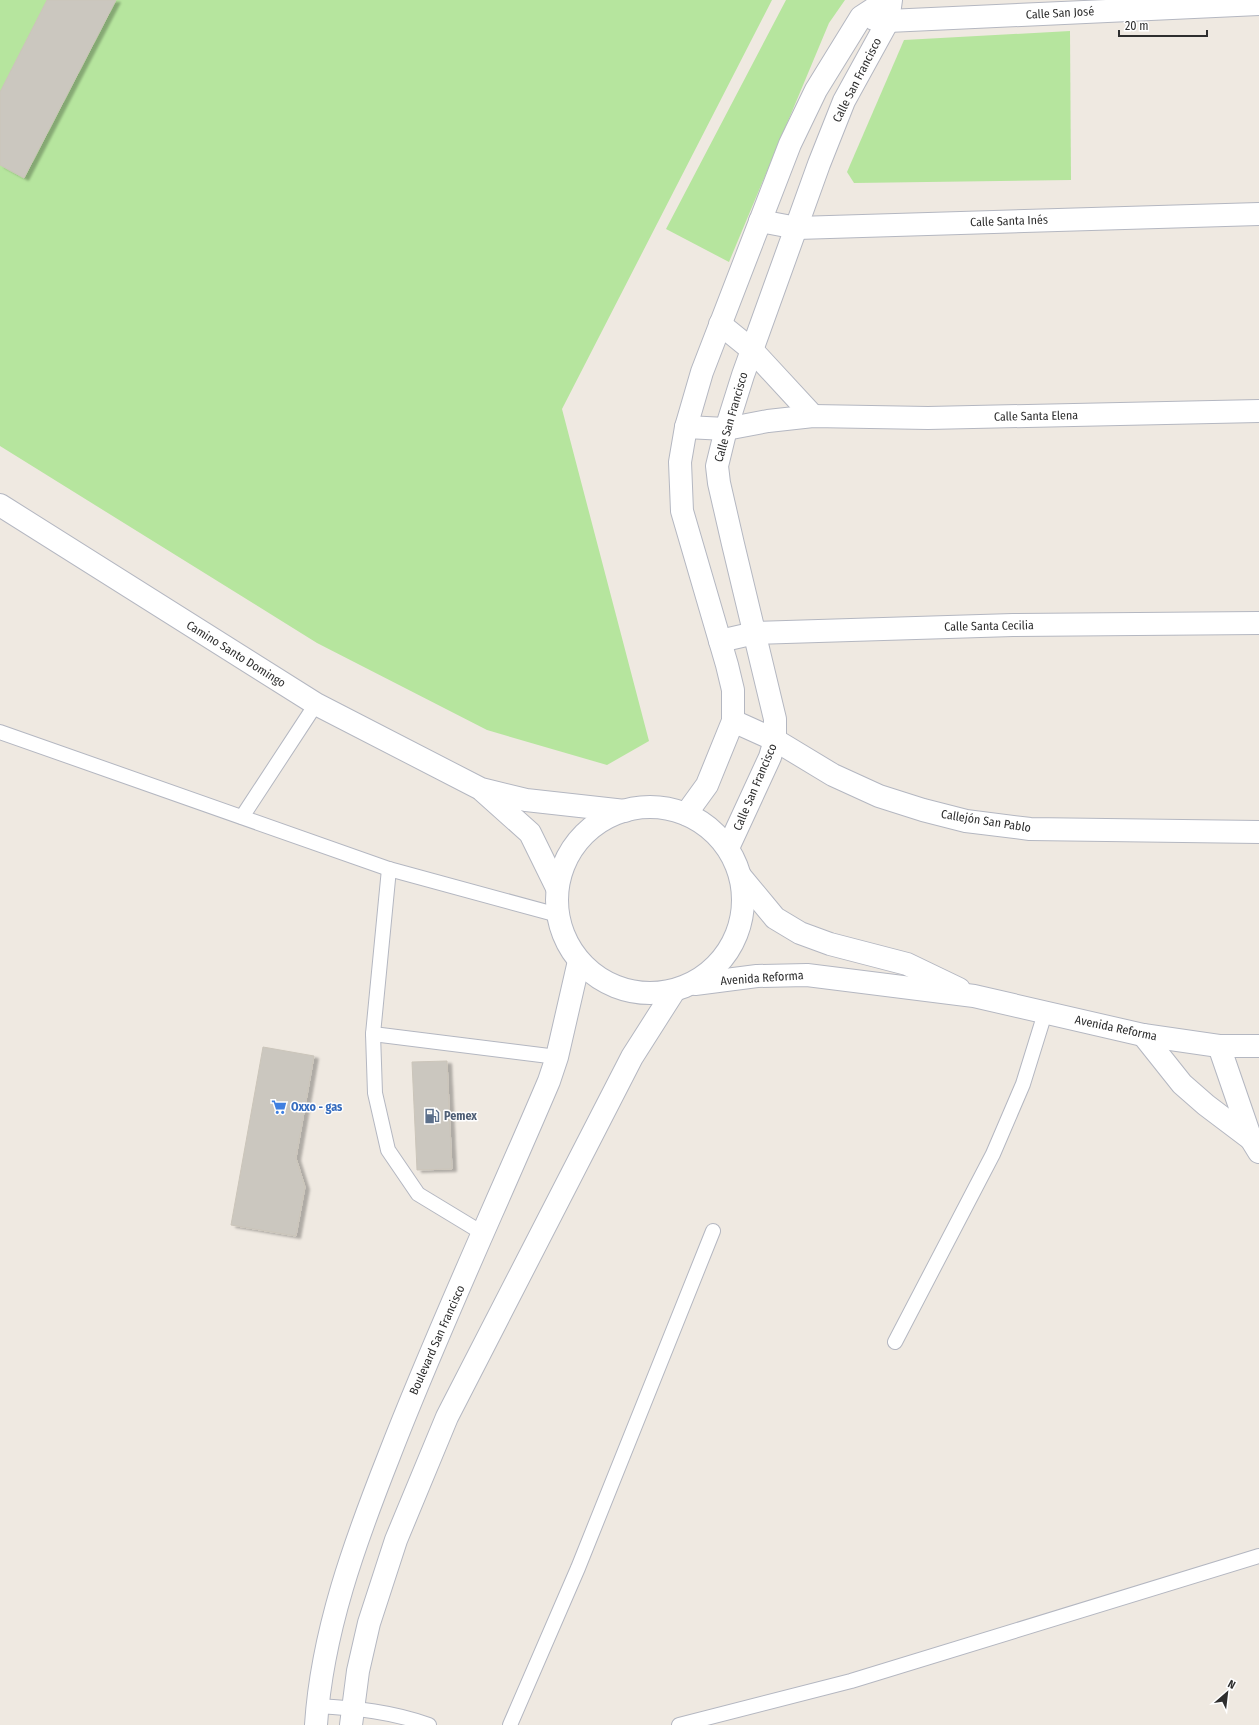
<svg xmlns="http://www.w3.org/2000/svg" width="1259" height="1725" font-family="'Fira Sans Condensed',sans-serif">
<style>
.green{fill:#b6e59e}
.building{fill:#cbc7bf;stroke:#cbc5ba;filter:url(#shadow)}
.lines{fill:none;stroke-linecap:round;stroke-linejoin:round}
.service-casing{stroke:#b4b7c1;stroke-width:16}
.minor-casing{stroke:#b4b7c1;stroke-width:24}
.tertiary-casing{stroke:#b4b7c1;stroke-width:24}
.service{stroke:#fff;stroke-width:14}
.minor{stroke:#fff;stroke-width:22}
.tertiary{stroke:#fff;stroke-width:22}
.labels{text-anchor:middle;stroke-width:3;stroke-linejoin:round;paint-order:stroke}
.street-label{font-size:12px;fill:#2e2e2e;stroke:#fff}
.shop-label{font-size:12px;font-weight:bold;fill:#366cbe;stroke:#fff;text-anchor:start}
.service-label{font-size:12px;font-weight:bold;fill:#4e5e75;stroke:#fff;text-anchor:start}
</style>
<defs>
<filter id="shadow"><feDropShadow dx="4.5" dy="2.5" stdDeviation="1" flood-color="#0004"/></filter>
</defs>
<rect width="100%" height="100%" fill="#efe9e1"/>
<!-- green -->
<g class="green">
<path d="M0 0H772L562 409 649 741 607 765 487 730 317 643 0 446Z"/>
<path d="M786 0H845L829 23 729 262 666 229Z"/>
<path d="M1070 31 1071 180 854 183 847 172 904 40Z"/>
</g>
<!-- building -->
<g class="building">
<path d="M47 0H116L24 178 0 165V92Z"/>
<path d="M263 1047 314 1056 296 1158 305 1187 296 1236 231 1225Z"/>
<path d="M447 1061 452 1169 417 1170 412 1062Z"/>
</g>
<g class="lines">
<!-- service casing -->
<g class="service-casing">
<g id="service">
<path d="M0 732 389 869 558 915"/>
<path d="M242 817 316 704"/>
<path d="M389 869 373 1034 375 1093 388 1150 418 1194 484 1234"/>
<path d="M373 1034 557 1057"/>
<path d="M895 1342 993 1154 1023 1084 1045 1013"/>
<path d="M317 1706C356 1708 393 1712 429 1725"/>
<path d="M510 1725 578 1568 713 1231"/>
<path d="M679 1725 851 1681 1259 1556"/>
</g>
</g>
<!-- minor casing -->
<g class="minor-casing">
<g id="minor">
<path d="M874 19 888 21 1259 4"/>
<path d="M760 221 797 228 1259 214"/>
<path d="M720 324 752 350 813 416"/>
<path d="M686 427 726 429 768 421 813 416 928 418 1259 411"/>
<path d="M0 505 316 704 481 789 526 800 625 811"/>
<path d="M720 641 755 633 851 630 1013 625 1259 623"/>
<path d="M733 721 775 740 833 775 879 796 923 810 966 821 1030 829 1259 832"/>
<path d="M483 791 530 833 557 888"/>
<path d="M686 814 707 785 733 721V690L727 665 682 511 680 462 686 427 702 372 790 144 816 90 861 17 887 0"/>
<path d="M728 848 770 757 775 740V719L733 544 719 483 717 466 726 429 743 375 819 164 844 101 888 21 891 0"/>
<path d="M1219 1046 1251 1139 1259 1152"/>
</g>
</g>
<!-- tertiary casing -->
<g class="tertiary-casing">
<g id="tertiary">
<circle cx="650" cy="900" r="93"/>
<path d="M741 877 775 918 800 933 830 944 907 964 959 989"/>
<path d="M695 984 757 976 807 975 974 996 1143 1035 1219 1046H1259"/>
<path d="M1143 1035 1182 1084 1206 1105 1251 1139"/>
<path d="M316 1725C322 1632 355 1542 389 1456 438 1329 496 1206 549 1081L557 1057 579 961"/>
<path d="M351 1725 358 1671 369 1623 396 1540 447 1417 632 1057 674 991"/>
</g>
</g>
<!-- service -->
<use href="#service" class="service"/>
<!-- minor -->
<use href="#minor" class="minor"/>
<!-- tertiary -->
<use href="#tertiary" class="tertiary"/>
</g>
<!-- icons -->
<defs>
<g id="supermarket-bare" transform="scale(1.2)"><path d="M-6-5.5h2.5l.6 2H6L4.5 2H-2.5L-4.4-4H-6ZM-1.5 3.2a1.3 1.3 0 1 0 .1 0ZM3 3.2a1.3 1.3 0 1 0 .1 0Z" fill="#3f7fe0" stroke="#fff" stroke-width="2.5" paint-order="stroke"/></g>
<g id="fuel-bare" transform="scale(1.2)"><path d="M-5.5-6h7V0h2V4h1.3V-2.5L3-4.5l.8-.8L6-3V5H2.5V1h-1V6h-7ZM-4.2-4.7v3.2H.2V-4.7Z" fill="#5c6f8a" stroke="#fff" stroke-width="2.5" paint-order="stroke"/></g>
</defs>
<g fill-rule="evenodd">
<use href="#supermarket-bare" x="279" y="1107"/>
<use href="#fuel-bare" x="432" y="1116"/>
</g>
<g class="labels">
<!-- street labels -->
<g class="street-label">
<text transform="translate(1060 13) rotate(-3)" y="4">Calle San José</text>
<text transform="translate(857 80) rotate(-63)" y="4">Calle San Francisco</text>
<text transform="translate(1009 221) rotate(-2)" y="4">Calle Santa Inés</text>
<text transform="translate(1036 416) rotate(-1)" y="4">Calle Santa Elena</text>
<text transform="translate(731 417) rotate(-74)" y="4">Calle San Francisco</text>
<text transform="translate(989 626) rotate(-1)" y="4">Calle Santa Cecilia</text>
<text transform="translate(236 654) rotate(32)" y="4">Camino Santo Domingo</text>
<text transform="translate(755 787) rotate(-67)" y="4">Calle San Francisco</text>
<text transform="translate(986 821) rotate(9)" y="4">Callejón San Pablo</text>
<text transform="translate(762 978) rotate(-4)" y="4">Avenida Reforma</text>
<text transform="translate(1116 1028) rotate(12)" y="4">Avenida Reforma</text>
<text transform="translate(437 1340) rotate(-66)" y="4">Boulevard San Francisco</text>
</g>
<!-- shop labels -->
<g class="shop-label">
<text x="291" y="1111">Oxxo - gas</text>
</g>
<!-- service labels -->
<g class="service-label">
<text x="444" y="1120">Pemex</text>
</g>
</g>
<!-- north arrow -->
<g transform="translate(1227 1693) rotate(28)" stroke="#ffffff" stroke-width="3" paint-order="stroke">
<path d="M0-3L7 15L0 10L-7 15Z" fill="#2e2e2e"/>
<text y="-6" font-size="11" font-weight="bold" text-anchor="middle" fill="#2e2e2e">N</text>
</g>
<!-- scale -->
<path d="M1119 30v6h88v-6" fill="none" stroke="#2e2e2e" stroke-width="2"/>
<text x="1125" y="30" font-size="12" fill="#2e2e2e" stroke="#ffffff" stroke-width="3" paint-order="stroke">20 m</text>
</svg>
